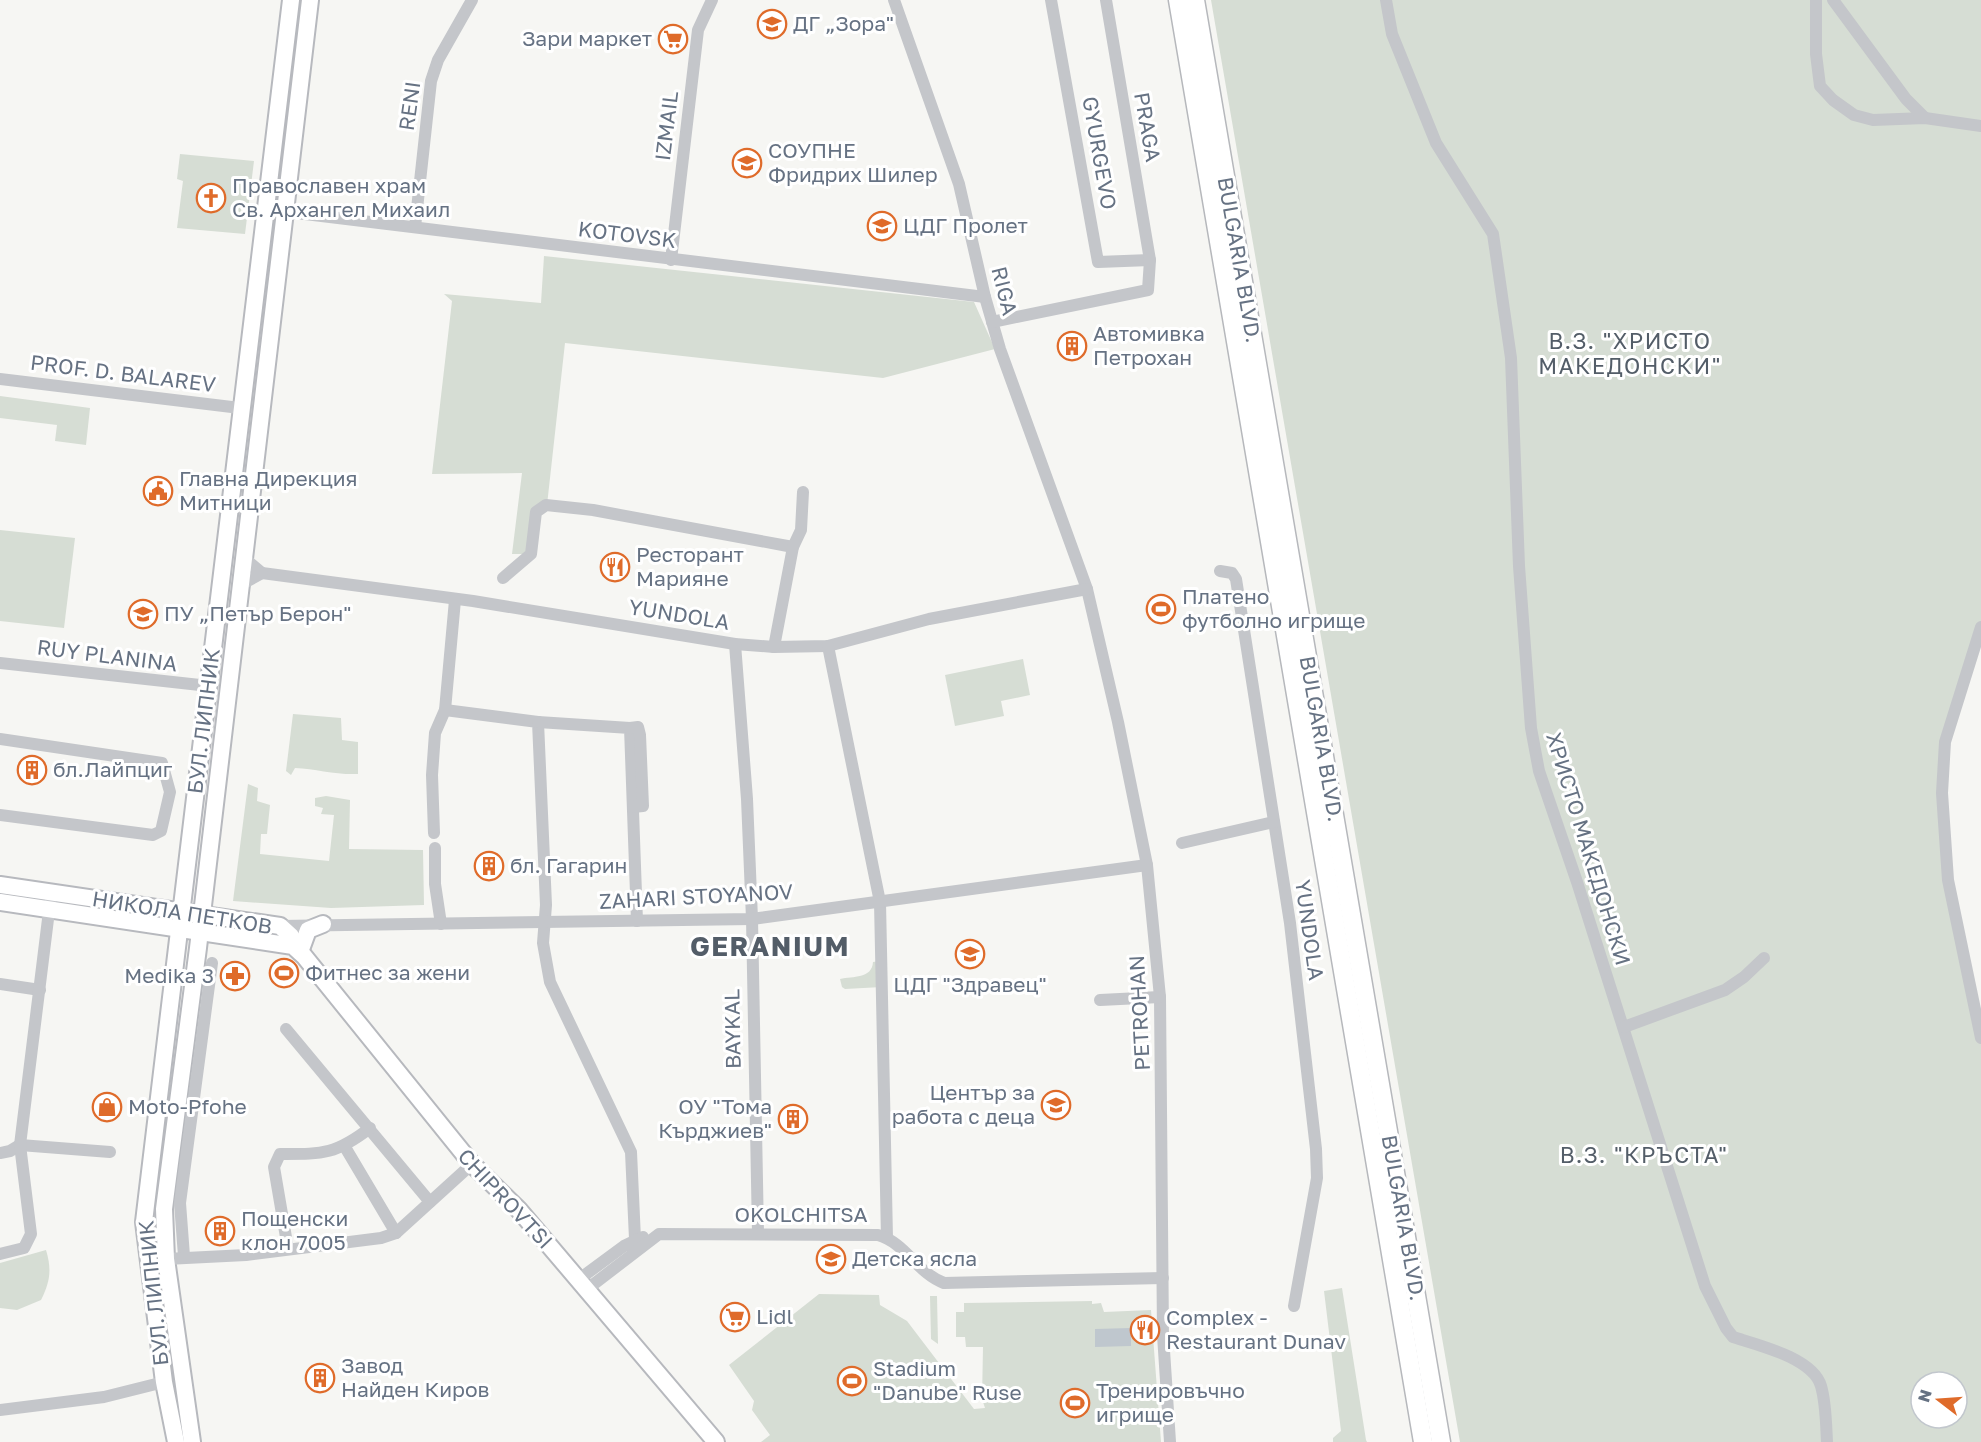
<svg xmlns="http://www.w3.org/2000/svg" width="1981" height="1442" font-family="'Golos Text',sans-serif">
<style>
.green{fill:#d6ddd4;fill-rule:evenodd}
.water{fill:#bfc7ce}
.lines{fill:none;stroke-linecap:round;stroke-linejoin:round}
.major-casing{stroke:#b7b9be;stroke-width:20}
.highway-casing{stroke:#b6b8bc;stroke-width:21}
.minor{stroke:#c4c6ca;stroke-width:12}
.major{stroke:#fff;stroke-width:16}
.highway{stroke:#fff;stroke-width:18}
.labels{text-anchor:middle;stroke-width:6;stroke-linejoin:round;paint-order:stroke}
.poi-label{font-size:21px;fill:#667283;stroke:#fff;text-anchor:start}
.street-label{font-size:21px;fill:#667283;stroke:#fff}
.neighbourhood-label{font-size:22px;letter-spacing:1.5px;fill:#535d68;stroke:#fff}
.district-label{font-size:27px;font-weight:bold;letter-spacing:1.5px;fill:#535d68;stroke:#fff}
</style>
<rect width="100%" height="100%" fill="#f6f6f3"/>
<!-- green -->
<g class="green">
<path d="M1211 0H1981V639L1948 730V880L1981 1038V1442H1460ZM1921 1382H1957V1418H1921Z"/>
<path d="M180 154 254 161 245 234 177 228 183 181 177 179Z"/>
<path d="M544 256 974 302 995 349 883 378 565 343 547 505 536 512 531 554H512L522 473 432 474 452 301 444 294 541 303Z"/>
<path d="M0 396 90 408 86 445 55 441 57 425 0 418Z"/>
<path d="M0 530 75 538 64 628 0 621Z"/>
<path d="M1023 659 1030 695 1001 701 1004 716 955 726 945 675Z"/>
<path d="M293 714 341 718 342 740 358 742V774C336 775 316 769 295 768L291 775 286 771Z"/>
<path d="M248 784 258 788 257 801 270 805 267 834H261L260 854 329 861 334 815 321 814 323 808 315 806V798L326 796 350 800 349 849 423 850 424 905 331 908 233 901Z"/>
<path d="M880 961 882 987 845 989 842 987 840 979C853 976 872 979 873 962Z"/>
<path d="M46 1250C52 1270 50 1282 41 1300L17 1310 0 1308V1263Z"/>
<path d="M1342 1288 1366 1440 1367 1442H1333V1438L1341 1431 1324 1291Z"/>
<path d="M819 1294 879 1295 880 1305 907 1321 974 1409 985 1408 982 1399 983 1347H966L965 1337H956V1312H964V1303L1092 1301V1304L1101 1303 1104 1312 1151 1310 1161 1442H761L770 1435 752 1410 754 1401 729 1365Z"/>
<path d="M930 1296H937L938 1344 931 1339Z"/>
</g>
<!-- water -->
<path class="water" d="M1131 1328V1346L1095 1347V1329Z"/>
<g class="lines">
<!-- major casing -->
<g class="major-casing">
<g id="major">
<path d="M0 885 280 926 291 936 299 951"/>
<path d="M0 902 293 946 304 956 472 1164 519 1210 716 1442"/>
<path d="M300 952 308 930 323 924"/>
<path d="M176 1442 164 1382 144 1222 291 0"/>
<path d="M192 1442 166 1259 164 1209 198 948 310 0"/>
</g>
</g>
<!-- highway casing -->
<g class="highway-casing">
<g id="highway">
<path d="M1178 0 1423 1442"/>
<path d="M1195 0 1441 1442"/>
</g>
</g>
<!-- minor -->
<g class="minor">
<path d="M894 0 959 184 985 297 1000 349 1087 589 1118 722 1147 865 1160 997 1163 1335 1170 1442"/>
<path d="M1051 0 1098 262 1150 260"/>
<path d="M1386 0 1392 34 1436 143 1493 234 1511 358 1519 566 1531 728 1539 771 1577 882 1705 1286 1726 1328 1733 1337C1758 1345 1813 1358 1821 1386 1826 1403 1826 1424 1827 1442"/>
<path d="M1816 0V54L1820 86 1833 100 1854 115 1873 120 1925 118 1981 126"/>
<path d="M1833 0 1906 99 1925 118"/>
<path d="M265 212 305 214 985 297"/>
<path d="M415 227 431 81 438 60 472 0"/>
<path d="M671 260 698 30 712 0"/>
<path d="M992 322 1148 290 1150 260 1106 0"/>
<path d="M0 379 240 408"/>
<path d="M1220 571 1232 573 1236 579 1290 923 1316 1149 1317 1178 1294 1306"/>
<path d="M262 573 473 601 735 644 774 647 828 646 929 619 1087 589"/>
<path d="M503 578 531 554 536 512 546 505 593 510 793 547"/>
<path d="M242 584 262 573 244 558"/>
<path d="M1981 627 1945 742 1942 793 1948 880 1981 1038"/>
<path d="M735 644 747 799 752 919 758 1233"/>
<path d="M828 646 880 902 887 1238"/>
<path d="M774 647 793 547 801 530 803 492"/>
<path d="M0 663 209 686"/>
<path d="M445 710 538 722 546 905 543 943 550 982 631 1152 635 1239"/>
<path d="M538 722 630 728 637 921"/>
<path d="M630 728 638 727 640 735 643 806 633 807"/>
<path d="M0 739 162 763 170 792 161 831 153 835 0 815"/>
<path d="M434 833 432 775 435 733 445 710 455 600"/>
<path d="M1182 843 1274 822"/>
<path d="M435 848V884L441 924"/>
<path d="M280 926 752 919 1147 865"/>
<path d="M0 984 40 990"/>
<path d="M1100 1000 1160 997"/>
<path d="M1624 1027 1725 990 1744 977 1764 958"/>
<path d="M286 1029 430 1202"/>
<path d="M345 1147 396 1233"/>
<path d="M0 1153 10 1151 20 1145 110 1152"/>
<path d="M288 1249 274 1167 280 1154C322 1154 335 1155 370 1128"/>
<path d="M0 1254 24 1248 31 1234 20 1145 50 903"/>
<path d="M184 1256 180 1203 212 963"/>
<path d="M166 1259 246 1255 381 1238 396 1233 472 1164"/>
<path d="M578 1280 624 1246 643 1237"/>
<path d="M586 1290 659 1234 878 1235C906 1243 917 1273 944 1283L1163 1278"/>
<path d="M0 1410 104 1397 164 1382"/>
</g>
<!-- major -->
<use href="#major" class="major"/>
<!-- highway -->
<use href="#highway" class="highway"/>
</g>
<!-- icons -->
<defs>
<g id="school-ring" transform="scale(1.5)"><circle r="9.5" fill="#fff" stroke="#df6b2a" stroke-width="1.5"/><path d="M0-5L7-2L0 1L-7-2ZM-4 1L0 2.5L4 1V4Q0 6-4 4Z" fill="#df6b2a"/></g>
<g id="supermarket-ring" transform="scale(1.5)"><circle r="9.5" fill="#fff" stroke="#df6b2a" stroke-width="1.5"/><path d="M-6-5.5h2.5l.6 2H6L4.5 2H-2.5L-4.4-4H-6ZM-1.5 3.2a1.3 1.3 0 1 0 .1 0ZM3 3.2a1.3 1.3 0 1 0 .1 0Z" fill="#df6b2a"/></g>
<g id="church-ring" transform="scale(1.5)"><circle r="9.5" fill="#fff" stroke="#df6b2a" stroke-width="1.5"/><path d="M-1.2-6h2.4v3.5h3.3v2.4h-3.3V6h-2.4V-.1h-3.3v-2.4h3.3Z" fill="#df6b2a"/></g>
<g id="building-ring" transform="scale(1.5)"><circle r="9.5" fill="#fff" stroke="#df6b2a" stroke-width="1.5"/><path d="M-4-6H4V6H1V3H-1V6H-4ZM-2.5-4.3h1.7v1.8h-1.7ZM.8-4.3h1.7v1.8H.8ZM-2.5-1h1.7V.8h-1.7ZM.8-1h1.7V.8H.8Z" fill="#df6b2a"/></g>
<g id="civic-ring" transform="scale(1.5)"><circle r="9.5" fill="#fff" stroke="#df6b2a" stroke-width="1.5"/><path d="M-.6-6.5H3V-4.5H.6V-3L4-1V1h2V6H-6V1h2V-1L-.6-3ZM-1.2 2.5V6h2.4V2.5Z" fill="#df6b2a"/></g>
<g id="restaurant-ring" transform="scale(1.5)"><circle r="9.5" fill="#fff" stroke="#df6b2a" stroke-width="1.5"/><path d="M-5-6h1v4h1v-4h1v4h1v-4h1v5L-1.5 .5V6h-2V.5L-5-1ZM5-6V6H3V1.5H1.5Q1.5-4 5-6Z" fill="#df6b2a"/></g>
<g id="stadium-ring" transform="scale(1.5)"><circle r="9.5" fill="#fff" stroke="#df6b2a" stroke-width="1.5"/><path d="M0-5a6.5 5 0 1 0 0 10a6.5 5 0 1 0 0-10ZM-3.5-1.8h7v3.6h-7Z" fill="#df6b2a"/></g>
<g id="pharmacy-ring" transform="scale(1.5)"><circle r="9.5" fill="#fff" stroke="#df6b2a" stroke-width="1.5"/><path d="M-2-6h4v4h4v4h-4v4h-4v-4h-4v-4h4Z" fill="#df6b2a"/></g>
<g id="shop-ring" transform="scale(1.5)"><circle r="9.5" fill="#fff" stroke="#df6b2a" stroke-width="1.5"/><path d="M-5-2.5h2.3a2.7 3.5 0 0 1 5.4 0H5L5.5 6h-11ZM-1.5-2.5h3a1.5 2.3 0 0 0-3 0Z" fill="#df6b2a"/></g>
</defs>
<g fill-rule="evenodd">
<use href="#school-ring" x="772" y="24"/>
<use href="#supermarket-ring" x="673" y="39"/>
<use href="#school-ring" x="747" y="163"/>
<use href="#church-ring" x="211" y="198"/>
<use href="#school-ring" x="882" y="226"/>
<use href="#building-ring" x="1072" y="346"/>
<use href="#civic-ring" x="158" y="491"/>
<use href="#restaurant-ring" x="615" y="567"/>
<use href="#stadium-ring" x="1161" y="609"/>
<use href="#school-ring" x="143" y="614"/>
<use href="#building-ring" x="32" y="770"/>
<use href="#building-ring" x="489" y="866"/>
<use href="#school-ring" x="970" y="954"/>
<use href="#stadium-ring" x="284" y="973"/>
<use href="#pharmacy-ring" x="235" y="976"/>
<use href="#school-ring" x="1056" y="1105"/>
<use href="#shop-ring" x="107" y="1107"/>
<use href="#building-ring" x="793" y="1119"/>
<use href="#building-ring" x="220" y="1231"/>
<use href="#school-ring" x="831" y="1259"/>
<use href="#supermarket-ring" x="735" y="1317"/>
<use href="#restaurant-ring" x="1145" y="1330"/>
<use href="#building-ring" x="320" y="1378"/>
<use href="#stadium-ring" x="852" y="1381"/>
<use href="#stadium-ring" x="1075" y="1403"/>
</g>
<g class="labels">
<!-- poi labels -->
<g class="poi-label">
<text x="793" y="31">ДГ „Зора"</text>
<text x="652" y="46" text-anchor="end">Зари маркет</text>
<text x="768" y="158">СОУПНЕ<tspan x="768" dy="24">Фридрих Шилер</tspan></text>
<text x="232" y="193">Православен храм<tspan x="232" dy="24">Св. Архангел Михаил</tspan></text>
<text x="903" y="233">ЦДГ Пролет</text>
<text x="1093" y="341">Автомивка<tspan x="1093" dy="24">Петрохан</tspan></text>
<text x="179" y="486">Главна Дирекция<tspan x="179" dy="24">Митници</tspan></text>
<text x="636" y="562">Ресторант<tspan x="636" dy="24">Марияне</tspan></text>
<text x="1182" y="604">Платено<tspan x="1182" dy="24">футболно игрище</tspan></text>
<text x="164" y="621">ПУ „Петър Берон"</text>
<text x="53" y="777">бл.Лайпциг</text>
<text x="510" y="873">бл. Гагарин</text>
<text x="305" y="980">Фитнес за жени</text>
<text x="214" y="983" text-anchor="end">Medika 3</text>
<text x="970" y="992" text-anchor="middle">ЦДГ "Здравец"</text>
<text x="1035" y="1100" text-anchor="end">Център за<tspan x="1035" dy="24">работа с деца</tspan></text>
<text x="128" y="1114">Moto-Pfohe</text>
<text x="772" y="1114" text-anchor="end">ОУ "Тома<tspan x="772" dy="24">Кърджиев"</tspan></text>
<text x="241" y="1226">Пощенски<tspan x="241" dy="24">клон 7005</tspan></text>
<text x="852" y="1266">Детска ясла</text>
<text x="756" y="1324">Lidl</text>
<text x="1166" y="1325">Complex -<tspan x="1166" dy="24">Restaurant Dunav</tspan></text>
<text x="341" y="1373">Завод<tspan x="341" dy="24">Найден Киров</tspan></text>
<text x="873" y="1376">Stadium<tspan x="873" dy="24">"Danube" Ruse</tspan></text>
<text x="1096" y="1398">Тренировъчно<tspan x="1096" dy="24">игрище</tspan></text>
</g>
<!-- street labels -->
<g class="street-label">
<text transform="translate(410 106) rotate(-82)" y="7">RENI</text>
<text transform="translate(667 126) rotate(-83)" y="7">IZMAIL</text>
<text transform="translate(1147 127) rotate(80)" y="7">PRAGA</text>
<text transform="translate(1099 153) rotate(80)" y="7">GYURGEVO</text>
<text transform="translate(627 235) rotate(7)" y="7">KOTOVSK</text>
<text transform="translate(1239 260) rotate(80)" y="7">BULGARIA BLVD.</text>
<text transform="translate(1004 291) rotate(76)" y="7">RIGA</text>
<text transform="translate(123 374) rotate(7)" y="7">PROF. D. BALAREV</text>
<text transform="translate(679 615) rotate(9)" y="7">YUNDOLA</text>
<text transform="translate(107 656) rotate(7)" y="7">RUY PLANINA</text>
<text transform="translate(204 721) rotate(-83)" y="7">БУЛ. ЛИПНИК</text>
<text transform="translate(1321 739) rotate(80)" y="7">BULGARIA BLVD.</text>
<text transform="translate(1588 849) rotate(73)" y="7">ХРИСТО МАКЕДОНСКИ</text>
<text transform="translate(696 897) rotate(-3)" y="7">ZAHARI STOYANOV</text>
<text transform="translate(182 913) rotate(9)" y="7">НИКОЛА ПЕТКОВ</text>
<text transform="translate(1309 930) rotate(82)" y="7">YUNDOLA</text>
<text transform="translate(1140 1013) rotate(-93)" y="7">PETROHAN</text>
<text transform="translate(733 1029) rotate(-91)" y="7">BAYKAL</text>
<text transform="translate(505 1199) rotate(47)" y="7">CHIPROVTSI</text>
<text x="801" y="1222">OKOLCHITSA</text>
<text transform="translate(1403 1218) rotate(80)" y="7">BULGARIA BLVD.</text>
<text transform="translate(154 1293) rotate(-96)" y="7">БУЛ. ЛИПНИК</text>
</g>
<!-- neighbourhood labels -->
<g class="neighbourhood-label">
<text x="1630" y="349">В.З. "ХРИСТО<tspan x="1630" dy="25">МАКЕДОНСКИ"</tspan></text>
<text x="1644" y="1163">В.З. "КРЪСТА"</text>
</g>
<!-- district labels -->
<g class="district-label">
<text x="770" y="956">GERANIUM</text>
</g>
</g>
<!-- north arrow -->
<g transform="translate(1939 1400) rotate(287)"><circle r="28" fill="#ffffff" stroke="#c2c7cd" stroke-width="1.5"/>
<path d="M0-4.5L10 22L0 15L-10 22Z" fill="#df6b2a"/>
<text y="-9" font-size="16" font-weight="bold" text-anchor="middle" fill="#667283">N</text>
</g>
</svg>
